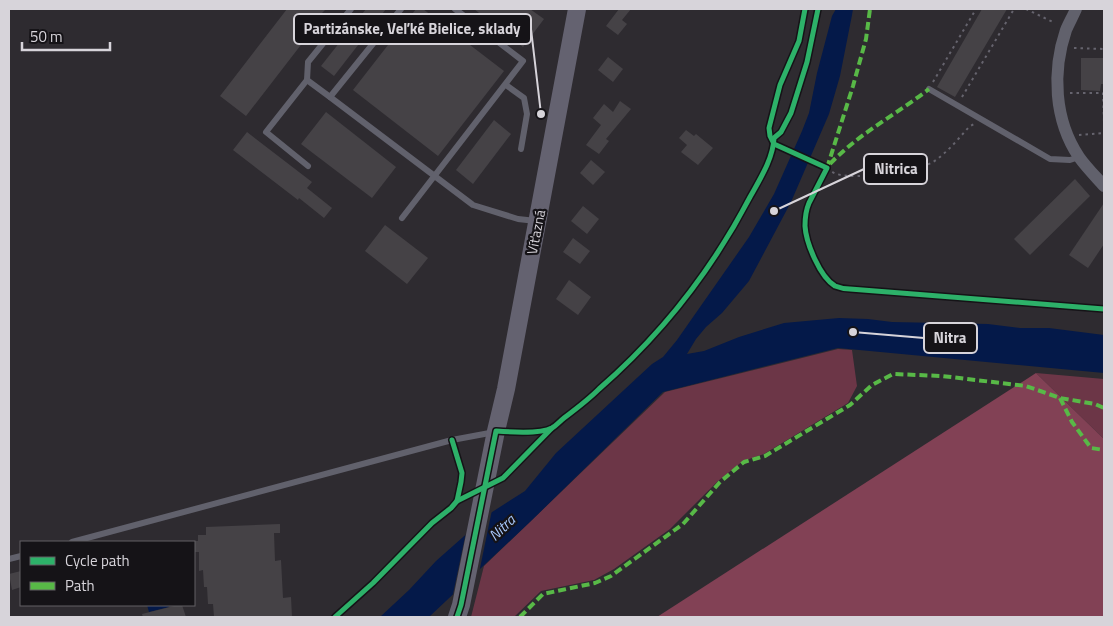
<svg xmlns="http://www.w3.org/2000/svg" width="1113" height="626" font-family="'Titillium Web',sans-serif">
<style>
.green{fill:#6c3647}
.forest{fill:#824155}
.water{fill:#041949}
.pier{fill:#2e2b30}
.building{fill:#454246}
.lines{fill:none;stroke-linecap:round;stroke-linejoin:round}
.path{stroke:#66646e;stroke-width:2;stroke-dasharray:2.5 4;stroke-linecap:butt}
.lane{stroke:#61616c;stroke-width:6}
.street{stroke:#61616c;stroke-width:12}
.secondary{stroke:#646270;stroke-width:18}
.quiet{stroke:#58b947;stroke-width:4;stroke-dasharray:8 4;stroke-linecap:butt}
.cycleway-casing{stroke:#151317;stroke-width:8}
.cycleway{stroke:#2db169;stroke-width:5}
.labels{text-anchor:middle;stroke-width:4.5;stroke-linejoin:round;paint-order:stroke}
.street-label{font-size:14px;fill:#d7d4da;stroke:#151317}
.water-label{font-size:15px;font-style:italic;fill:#a8c8fc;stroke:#151317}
.leader{fill:none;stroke:#d7d4da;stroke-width:2}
.callout-dot{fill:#d7d4da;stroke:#151317;stroke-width:2}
.callout{fill:#151317;stroke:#d7d4da;stroke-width:2}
.callout-label{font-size:15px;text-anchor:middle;font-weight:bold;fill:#d7d4da}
</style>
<rect width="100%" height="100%" fill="#2e2b30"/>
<!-- green -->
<g class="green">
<path d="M838 349 852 350 857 386 848 403 764 454 743 461 718 481 670 529 614 569 594 580 541 591 514 617H471L484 566 665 392Z"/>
<path d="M1036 373 1104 379V439Z"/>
</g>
<!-- forest -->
<path class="forest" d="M1036 373 1104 439V617H657Z"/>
<!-- water -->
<g class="water">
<path d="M836 9H853L852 15 840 76 829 114 791 202 749 281 722 313 706 327 696 339 687 354 704 351 739 337 784 323 839 318 868 319 892 322 988 324 1020 328H1049L1104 335V373L838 348 663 392 531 521 429 617H380L409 590 436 561 489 514 525 491 556 453 652 364 663 357 677 340 749 237 774 194 802 131 809 113 817 73 832 16Z"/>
<path d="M147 605H168L169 607 149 612Z"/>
</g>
<!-- pier -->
<path class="pier" d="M492 510 479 573 452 599 466 532Z"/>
<!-- building -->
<g class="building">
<path d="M287 9H326L322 13 324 15 246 116 220 96Z"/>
<path d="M366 9H386L334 76 321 66Z"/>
<path d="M416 9H423L504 71 438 156 353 90Z"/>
<path d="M474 9H530L544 19 523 47Z"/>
<path d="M619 9H631L622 20 627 24 618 35 606 26Z"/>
<path d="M982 9H1007L955 97 937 87Z"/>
<path d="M608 57 623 69 613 82 598 70Z"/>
<path d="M1081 58H1104V84H1101L1100 91 1081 90Z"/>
<path d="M620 101 631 109 606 139 609 141 599 154 586 145 601 125 593 118 604 104 613 112Z"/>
<path d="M326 112 396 167 372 198 301 144Z"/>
<path d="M494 120 511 134 473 184 456 170Z"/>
<path d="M686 130 694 136 696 134 713 148 698 165 681 152 687 145 679 138Z"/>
<path d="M247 132 312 182 307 188 332 208 324 218 299 198 298 200 233 150Z"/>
<path d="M591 160 605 172 593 185 580 173Z"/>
<path d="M1075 179 1090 196 1030 255 1014 239Z"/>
<path d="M1104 203V244L1088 268 1069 255Z"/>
<path d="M583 206 599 219 587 234 571 221Z"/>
<path d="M385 225 428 258 407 284 365 251Z"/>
<path d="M573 238 590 251 580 264 563 252Z"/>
<path d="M569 280 591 297 578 315 556 299Z"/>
<path d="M280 524V533H274L275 561 281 560 283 598 291 597 292 617H214L213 604H208L207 587H204L203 570 199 571V552H194V541H198V535H206V527Z"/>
<path d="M21 571V587L12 590 9 574Z"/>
<path d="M178 605H182L186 617H143L142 614Z"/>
</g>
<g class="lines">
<!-- path -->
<g class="path">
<path d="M1026 9 1055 23"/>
<path d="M1074 48 1104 49"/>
<path d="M933 82 976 9"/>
<path d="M1070 93H1103L1104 122"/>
<path d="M962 97 1014 9"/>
<path d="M1079 135 1104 133"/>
<path d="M827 168C830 170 833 173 837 174 855 180 916 172 933 162 947 153 958 139 969 127L974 124"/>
</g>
<!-- lane -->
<g class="lane">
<path d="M401 9 330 97 473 205 518 219 536 221"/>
<path d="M307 80 330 97"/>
<path d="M506 85 524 98 527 114 521 149"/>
<path d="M929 89 1050 159 1070 160 1079 157"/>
<path d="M308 166 266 132 307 80 308 62 351 9"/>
<path d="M402 218 523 61 455 9"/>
<path d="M72 542 452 440 495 432"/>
<path d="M9 559 21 556"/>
</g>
<!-- street -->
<path class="street" d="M1076 9C1073 16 1069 23 1066 30 1052 71 1054 120 1079 157 1086 167 1096 177 1104 186"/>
<!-- secondary -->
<path class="secondary" d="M457 617 461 605 496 431 506 389 577 9"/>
<!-- quiet -->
<g class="quiet">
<path d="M830 164C858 134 897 114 929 89"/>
<path d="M827 168 853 86 866 39 870 9"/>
<path d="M1060 398 1072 422 1091 448 1104 450"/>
<path d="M520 617 543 594 595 583 611 576 683 524 720 482 744 462 765 456 850 405 872 385 893 374 942 376 1026 386 1060 398 1095 404 1104 408"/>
</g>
<!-- cycleway casing -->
<g class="cycleway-casing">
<g id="cycleway">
<path d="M805 9 799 41 780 85 769 128 770 136 774 144 827 168 809 203C806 210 805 219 805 226 806 243 820 277 835 286 840 288 845 289 850 289L1104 309"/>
<path d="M457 501 503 478 551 429"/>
<path d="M335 617 373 583 432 523 451 508 457 501 461 482 462 473 452 440"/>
<path d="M457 617 461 605 496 431C509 432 541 434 552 428 557 425 560 421 564 418 576 409 588 400 599 389 661 335 712 270 750 197 760 179 773 159 774 138L781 132 791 113 807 62 818 9"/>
</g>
</g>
<!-- cycleway -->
<use href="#cycleway" class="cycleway"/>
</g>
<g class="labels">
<!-- street labels -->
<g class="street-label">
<text transform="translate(536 232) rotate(-79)" y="5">Víťazná</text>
</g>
<!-- water labels -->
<g class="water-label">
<text transform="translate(502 528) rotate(-44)" y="5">Nitra</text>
</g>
</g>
<!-- callouts -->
<path class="leader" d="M541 114L531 29M774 211L864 169M853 332L924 338"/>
<g class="callout-dot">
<circle cx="541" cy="114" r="5"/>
<circle cx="774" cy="211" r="5"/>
<circle cx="853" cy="332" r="5"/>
</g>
<g class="callout">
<rect x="294" y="14" width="237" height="30" rx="5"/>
<rect x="864" y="154" width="63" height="30" rx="5"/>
<rect x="924" y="323" width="53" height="30" rx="5"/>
</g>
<g class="callout-label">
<text x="412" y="34">Partizánske, Veľké Bielice, sklady</text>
<text x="896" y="174">Nitrica</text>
<text x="950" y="343">Nitra</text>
</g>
<!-- border -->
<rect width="1113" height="626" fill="none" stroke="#d7d4da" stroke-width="20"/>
<!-- legend -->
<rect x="20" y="541" width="175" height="65" fill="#151317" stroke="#636065"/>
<rect x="30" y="557" width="25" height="8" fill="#2db169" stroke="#636065"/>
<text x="65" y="566" font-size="15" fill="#d7d4da">Cycle path</text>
<rect x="30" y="582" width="25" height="8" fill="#58b947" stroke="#636065"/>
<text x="65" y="591" font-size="15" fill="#d7d4da">Path</text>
<!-- scale -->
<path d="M22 42v8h88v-8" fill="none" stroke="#d7d4da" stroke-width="2.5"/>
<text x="30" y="42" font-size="15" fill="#d7d4da" stroke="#151317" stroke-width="4" paint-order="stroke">50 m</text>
</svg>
